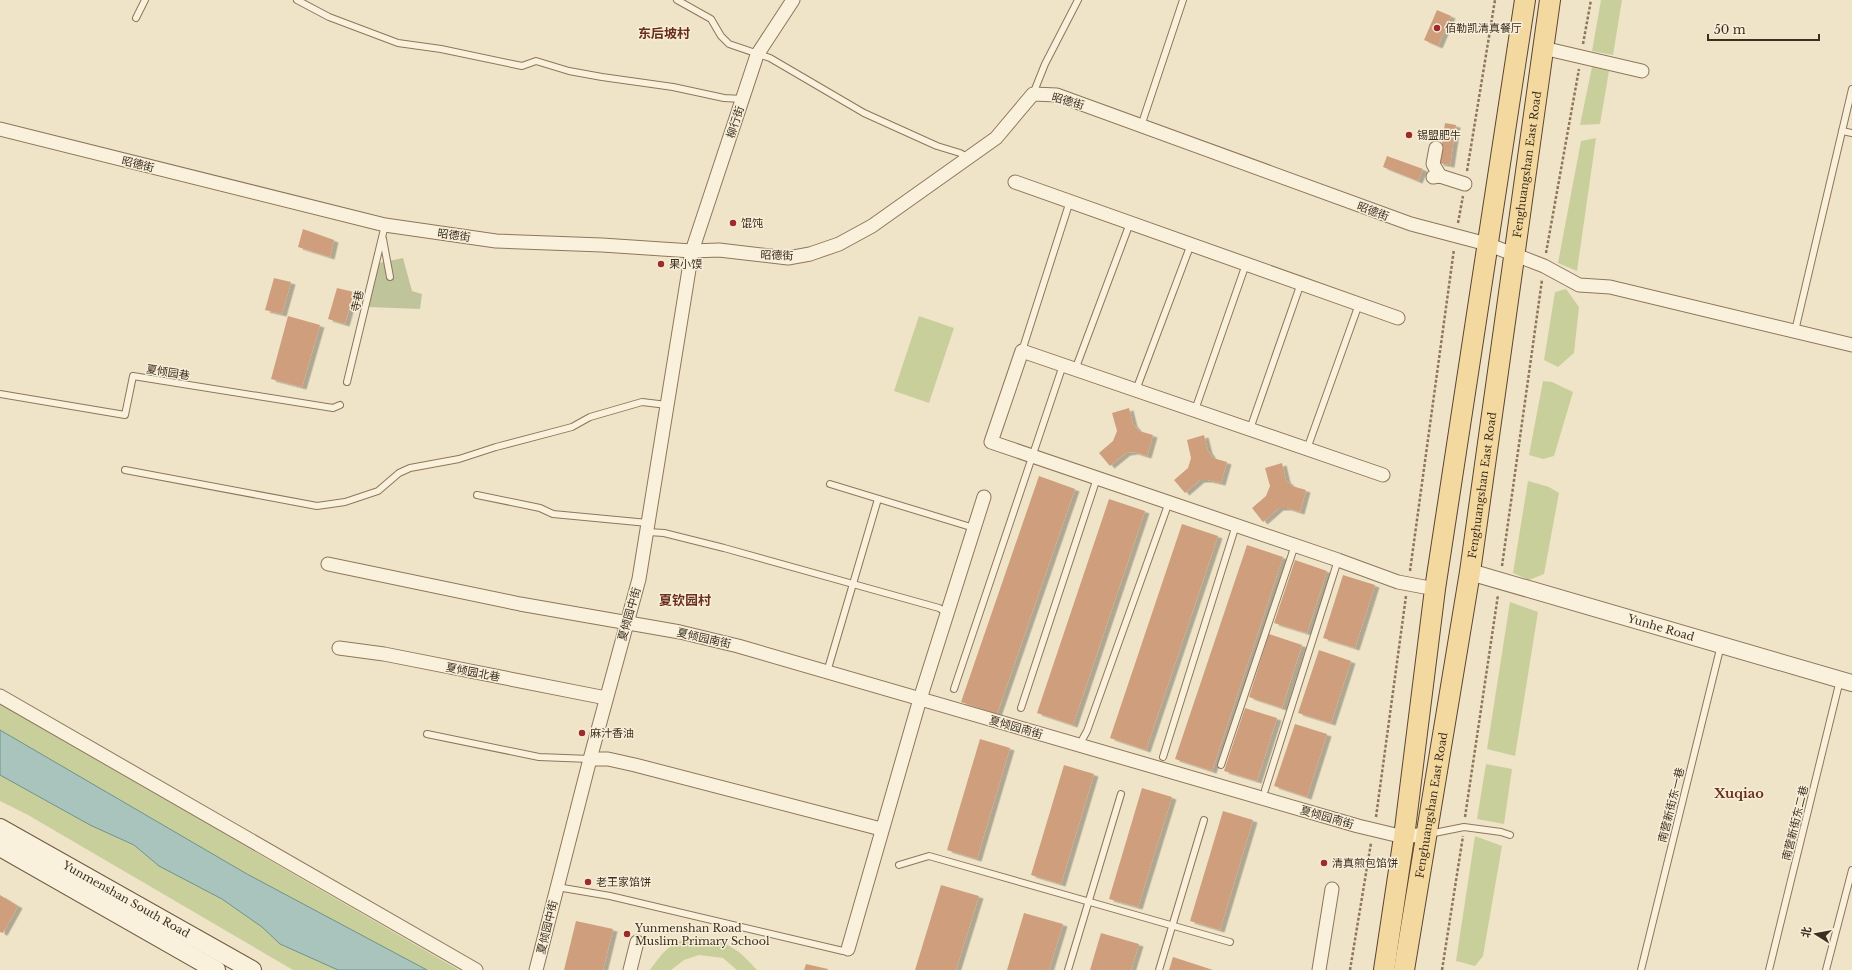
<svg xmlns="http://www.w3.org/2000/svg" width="1852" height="970" font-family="'Libre Baskerville','Noto Sans SC',serif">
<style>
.green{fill:#c9cf9b}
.cemetery{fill:#bfc49a}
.water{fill:#a9c4bc;stroke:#6f938a}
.building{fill:#cf9f7d;filter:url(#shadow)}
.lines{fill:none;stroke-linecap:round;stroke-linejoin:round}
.service-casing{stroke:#8d765c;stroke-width:8}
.minor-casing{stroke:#8d765c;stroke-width:15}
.tertiary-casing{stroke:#8d765c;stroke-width:18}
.secondary-casing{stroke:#6f573f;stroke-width:20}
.primary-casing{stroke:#5b4430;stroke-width:22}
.path{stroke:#8d765c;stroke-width:2.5;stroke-dasharray:3 2;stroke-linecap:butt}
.service{stroke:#faf1dc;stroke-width:6}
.minor{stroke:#faf1dc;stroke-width:13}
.tertiary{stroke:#faf1dc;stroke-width:16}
.secondary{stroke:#faf1dc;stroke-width:18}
.primary{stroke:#f3d9a0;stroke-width:20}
.poi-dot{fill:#9e2a2b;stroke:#f7eed8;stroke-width:1.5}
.labels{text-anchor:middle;stroke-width:3;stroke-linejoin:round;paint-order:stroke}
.poi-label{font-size:11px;fill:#3d2e20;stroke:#f7eed8;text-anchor:start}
.street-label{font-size:11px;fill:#3d2e20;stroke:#f7eed8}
.quarter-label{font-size:13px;font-weight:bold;fill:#6b2e1e;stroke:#f7eed8}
</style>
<defs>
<filter id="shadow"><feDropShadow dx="4.5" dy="2.5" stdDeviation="0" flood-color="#0004"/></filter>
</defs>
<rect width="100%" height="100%" fill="#f0e4c8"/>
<!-- green -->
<g class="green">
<path d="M1601 0H1622L1613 55 1592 51Z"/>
<path d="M1592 67 1609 71 1600 124 1580 125Z"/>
<path d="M1596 138 1577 271 1558 263 1581 141Z"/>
<path d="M1566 289 1579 307 1574 353 1558 367 1544 360 1555 292Z"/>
<path d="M919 316 954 328 929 403 894 391Z"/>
<path d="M1543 381 1552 382 1573 392 1554 456 1543 459 1529 455Z"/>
<path d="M1528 481 1549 487 1559 493 1544 574 1529 580 1513 573Z"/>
<path d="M1510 602 1538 612 1515 756 1487 749Z"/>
<path d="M0 704 459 970H293L28 815 0 801Z"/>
<path d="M1486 764 1512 769 1504 824 1477 819Z"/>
<path d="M1475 836 1502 846 1483 956 1475 966 1456 961Z"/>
<path d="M701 937C729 942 739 950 757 970H737L723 958 699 955 684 960 671 970H650C666 948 673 939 701 937Z"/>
</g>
<!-- cemetery -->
<path class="cemetery" d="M403 258 412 291 422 294 420 309 368 307 379 263Z"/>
<!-- water -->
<path class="water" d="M0 730 247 874 427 970H338L280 944 262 927 222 899 159 866 134 845 90 825 0 775Z"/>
<!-- building -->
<g class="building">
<path d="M1437 10 1451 16 1438 46 1424 40Z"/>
<path d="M1445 123 1456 125 1450 165 1439 163Z"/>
<path d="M1387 156 1423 169 1418 181 1383 167Z"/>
<path d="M303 229 334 240 330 257 298 247Z"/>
<path d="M274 278 291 282 282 314 265 310Z"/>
<path d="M337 288 354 292 345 324 328 319Z"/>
<path d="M288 316 320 325 302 387 271 379Z"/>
<path d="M1129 408 1133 424 1139 431 1153 435 1147 456 1134 452 1126 453 1110 466 1099 453 1113 441 1117 431 1112 413Z"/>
<path d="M1204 435 1208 451 1213 458 1227 462 1221 483 1208 480H1200L1185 493 1174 480 1188 468 1191 458 1187 440Z"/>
<path d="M1282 463 1286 480 1292 486 1306 490 1300 512 1287 508H1279L1263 522 1252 508 1266 496 1270 486 1265 468Z"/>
<path d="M1039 476 1075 489 997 714 961 702Z"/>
<path d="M1109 499 1145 511 1073 725 1037 713Z"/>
<path d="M1182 524 1218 536 1146 750 1110 738Z"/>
<path d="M1247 545 1283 557 1212 771 1175 759Z"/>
<path d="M1295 560 1327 571 1307 633 1274 623Z"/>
<path d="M1343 575 1375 585 1355 648 1323 638Z"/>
<path d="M1269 634 1302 645 1282 708 1249 697Z"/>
<path d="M1319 650 1351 661 1331 723 1298 713Z"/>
<path d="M1245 708 1277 718 1257 781 1224 771Z"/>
<path d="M1295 724 1327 734 1307 797 1274 786Z"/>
<path d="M980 739 1010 748 977 859 947 850Z"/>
<path d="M1064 765 1094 774 1061 884 1031 875Z"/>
<path d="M1142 788 1172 797 1138 907 1109 899Z"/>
<path d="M1223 811 1253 820 1220 930 1190 921Z"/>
<path d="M941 885 979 896 956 970H915Z"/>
<path d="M0 895 18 906 3 933 0 932Z"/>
<path d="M1024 913 1063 924 1049 970H1007Z"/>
<path d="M576 921 613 929 603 970H564Z"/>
<path d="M1101 933 1139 944 1131 970H1090Z"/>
<path d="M1173 957 1213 970H1169Z"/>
<path d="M806 964 828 969V970H804Z"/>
</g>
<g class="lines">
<!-- service casing -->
<g class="service-casing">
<g id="service">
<path d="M297 0 329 17 398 43 441 49 522 66 536 61 569 71 602 77 673 87 724 98 742 99"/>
<path d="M677 0 711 19 721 36 729 44 770 58 864 113 937 146 960 153 968 158"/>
<path d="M136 18 145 0"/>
<path d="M1033 94 1045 64 1078 0"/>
<path d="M1141 126 1183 0"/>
<path d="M1842 131 1852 133"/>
<path d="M383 239 390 277"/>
<path d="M1795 331 1852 89"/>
<path d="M1022 351 1070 201"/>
<path d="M1075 370 1130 223"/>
<path d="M347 382 385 225"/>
<path d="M1136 390 1191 244"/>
<path d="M0 394 125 415 133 376 333 408 340 405"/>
<path d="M1195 410 1246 264"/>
<path d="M1250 429 1301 283"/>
<path d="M1307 449 1359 304"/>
<path d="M125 470 317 506 345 502 378 491 399 473 410 468 459 459 496 447 572 427 590 417 642 402 667 405"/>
<path d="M830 484 974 528"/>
<path d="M477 495 540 508 553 514 648 523"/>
<path d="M648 532 664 533 724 548 939 608 947 613"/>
<path d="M827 672 878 499"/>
<path d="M954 689 1063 365"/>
<path d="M1021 708 1097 478"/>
<path d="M427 734 539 757 590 759"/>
<path d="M1082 740 1087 731 1169 502"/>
<path d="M1163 757 1236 525"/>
<path d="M1221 765 1295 545"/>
<path d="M1265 790 1338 560"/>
<path d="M1429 834 1464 827 1501 832 1510 835"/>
<path d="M899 865 929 856 1230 942"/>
<path d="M557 887 610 896 843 951 848 949"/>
<path d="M1068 970 1121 794"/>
<path d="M1159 970 1204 820"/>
<path d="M1641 970 1721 645"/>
<path d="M1769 970 1840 680"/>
<path d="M1826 970 1852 870"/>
</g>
</g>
<!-- minor casing -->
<g class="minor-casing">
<g id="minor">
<path d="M1543 48 1642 71"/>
<path d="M0 129 385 225 496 241 602 245 692 251 719 250 788 258 810 254 839 244 872 226 996 138 1033 94 1057 95 1411 224 1487 244 1544 266 1579 285 1610 287 1852 345"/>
<path d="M1436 148 1433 164 1440 176"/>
<path d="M1433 177 1440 176 1465 184"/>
<path d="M1015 182 1398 318"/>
<path d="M1383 475 1022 351 991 442 1338 560 1398 582 1435 589"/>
<path d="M328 564 520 604 680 632 738 646 1358 826 1404 837 1425 834"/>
<path d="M339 648 384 654 606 698"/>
<path d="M0 696 476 970"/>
<path d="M590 759H608L635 765 881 829"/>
<path d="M848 949 920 699 984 497"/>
<path d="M536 970 590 759 639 579 692 251 757 55 793 0"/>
<path d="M630 970 637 942"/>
<path d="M1319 970 1332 889"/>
</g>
</g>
<!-- tertiary casing -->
<g class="tertiary-casing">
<g id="tertiary">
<path id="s1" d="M1470 572 1852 683"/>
</g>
</g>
<!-- secondary casing -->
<g class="secondary-casing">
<g id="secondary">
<path id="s2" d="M0 828 252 970"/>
<path d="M0 847 216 970"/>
</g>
</g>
<!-- primary casing -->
<g class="primary-casing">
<g id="primary">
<path d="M1384 970 1404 837 1435 589 1525 0"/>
<path id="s3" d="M1404 970 1470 572 1550 0"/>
</g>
</g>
<!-- path -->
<g class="path">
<path d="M1583 44 1591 0"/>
<path d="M1467 171 1495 0"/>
<path d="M1458 223 1463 196"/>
<path d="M1546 253 1579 69"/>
<path d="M1502 566 1542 280"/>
<path d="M1410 571 1454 249"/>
<path d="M1376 817 1406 596"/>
<path d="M1465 817 1498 595"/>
<path d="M1350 970 1371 843"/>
<path d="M1442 970 1463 836"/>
</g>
<!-- service -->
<use href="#service" class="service"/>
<!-- minor -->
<use href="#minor" class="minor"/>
<!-- tertiary -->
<use href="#tertiary" class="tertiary"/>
<!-- secondary -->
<use href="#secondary" class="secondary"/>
<!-- primary -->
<use href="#primary" class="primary"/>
</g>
<!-- markers -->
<g class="poi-dot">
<circle cx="1437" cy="28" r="4"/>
<circle cx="1409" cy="135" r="4"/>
<circle cx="733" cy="223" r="4"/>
<circle cx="661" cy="264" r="4"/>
<circle cx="582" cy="733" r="4"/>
<circle cx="1324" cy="863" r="4"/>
<circle cx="588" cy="882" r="4"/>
<circle cx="627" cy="934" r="4"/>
</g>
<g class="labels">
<!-- poi labels -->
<g class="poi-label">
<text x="1445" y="32">佰勒凯清真餐厅</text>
<text x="1417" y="139">锡盟肥牛</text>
<text x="741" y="227">馄饨</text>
<text x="669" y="268">果小馍</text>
<text x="590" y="737">麻汁香油</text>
<text x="1332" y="867">清真煎包馅饼</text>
<text x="596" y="886">老王家馅饼</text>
<text x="635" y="932">Yunmenshan Road<tspan x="635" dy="13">Muslim Primary School</tspan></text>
</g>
<!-- street labels -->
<g class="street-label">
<text transform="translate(1068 101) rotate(16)" y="4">昭德街</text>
<text transform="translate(735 122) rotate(-72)" y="4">柳行街</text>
<text transform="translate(138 164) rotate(14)" y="4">昭德街</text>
<text dy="4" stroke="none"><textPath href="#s3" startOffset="815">Fenghuangshan East Road</textPath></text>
<text transform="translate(1373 211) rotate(20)" y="4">昭德街</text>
<text transform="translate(454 235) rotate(8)" y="4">昭德街</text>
<text transform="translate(777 255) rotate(2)" y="4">昭德街</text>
<text transform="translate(357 301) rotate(-77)" y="4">寺巷</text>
<text transform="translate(168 372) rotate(9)" y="4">夏倾园巷</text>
<text dy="4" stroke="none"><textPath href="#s3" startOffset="491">Fenghuangshan East Road</textPath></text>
<text transform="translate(629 614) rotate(-74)" y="4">夏倾园中街</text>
<text dy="4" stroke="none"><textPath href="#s1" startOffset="199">Yunhe Road</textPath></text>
<text transform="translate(704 638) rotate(13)" y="4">夏倾园南街</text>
<text transform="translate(473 672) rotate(11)" y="4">夏倾园北巷</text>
<text transform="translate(1016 727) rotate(16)" y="4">夏倾园南街</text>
<text transform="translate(1671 805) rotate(-76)" y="4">南营新街东一巷</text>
<text dy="4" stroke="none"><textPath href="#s3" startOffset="167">Fenghuangshan East Road</textPath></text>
<text transform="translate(1327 817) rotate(16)" y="4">夏倾园南街</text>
<text transform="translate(1795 823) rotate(-76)" y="4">南营新街东二巷</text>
<text dy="4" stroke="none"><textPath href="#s2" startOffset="145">Yunmenshan South Road</textPath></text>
<text transform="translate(547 927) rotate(-76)" y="4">夏倾园中街</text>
</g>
<!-- quarter labels -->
<g class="quarter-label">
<text x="664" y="38">东后坡村</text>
<text x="685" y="605">夏钦园村</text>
<text x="1739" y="798">Xuqiao</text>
</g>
</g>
<!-- north arrow -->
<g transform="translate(1816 934) rotate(281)" stroke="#f7eed8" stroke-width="3" paint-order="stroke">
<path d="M0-3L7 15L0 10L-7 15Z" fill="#3d2e20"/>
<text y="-6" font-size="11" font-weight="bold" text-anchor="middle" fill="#3d2e20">北</text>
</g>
<!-- scale -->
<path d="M1708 34v6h111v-6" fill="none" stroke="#3d2e20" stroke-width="2"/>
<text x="1714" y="34" font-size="12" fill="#3d2e20" stroke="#f7eed8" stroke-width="3" paint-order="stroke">50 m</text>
</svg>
